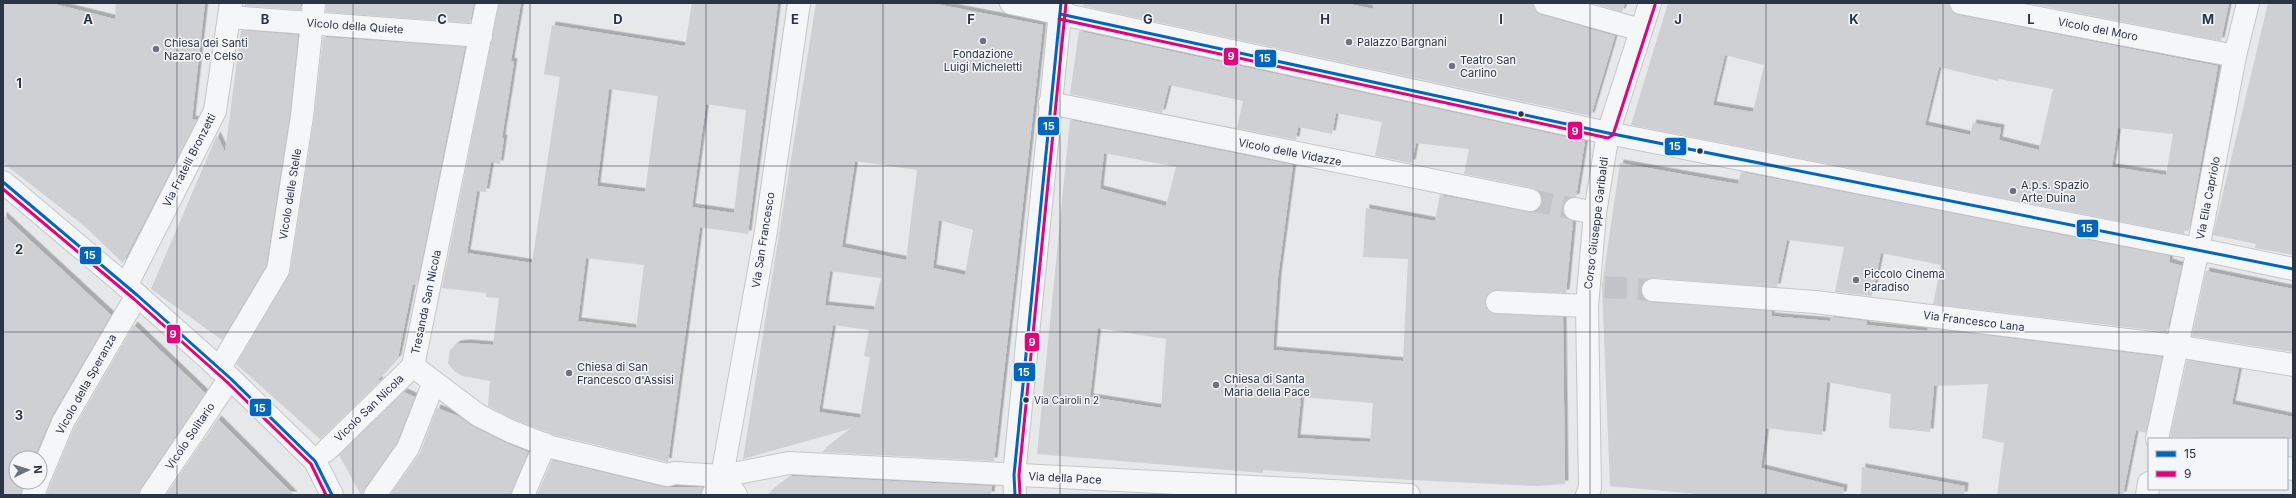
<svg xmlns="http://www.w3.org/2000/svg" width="2296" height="498" font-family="Inter,sans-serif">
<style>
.building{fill:#ced0d3;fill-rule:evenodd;filter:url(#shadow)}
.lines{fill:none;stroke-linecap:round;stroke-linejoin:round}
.minor-tunnel{stroke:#c1c4c9;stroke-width:22;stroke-dasharray:22 11;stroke-linecap:butt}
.minor-casing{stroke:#c4c6c8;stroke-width:24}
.minor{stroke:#f5f6f7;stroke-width:22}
.bus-1-casing{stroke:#f4f6f9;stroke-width:6}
.bus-2-casing{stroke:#f4f6f9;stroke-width:6}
.bus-1{stroke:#0065bd;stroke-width:3}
.bus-2{stroke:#e5007d;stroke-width:3}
.grid{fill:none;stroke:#2b3445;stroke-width:1;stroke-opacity:0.55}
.poi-dot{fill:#6c737f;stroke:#f4f6f9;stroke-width:1.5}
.bus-dot{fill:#2b3445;stroke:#f4f6f9;stroke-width:1.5}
.labels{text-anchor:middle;stroke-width:3;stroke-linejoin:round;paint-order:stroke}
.bus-label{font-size:10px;fill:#2b3445;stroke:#f4f6f9;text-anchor:start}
.street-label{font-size:11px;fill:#2b3445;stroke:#f4f6f9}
.poi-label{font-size:11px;fill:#2b3445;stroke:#f4f6f9;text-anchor:start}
.grid-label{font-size:13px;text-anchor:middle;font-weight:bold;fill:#2b3445;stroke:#f4f6f9;stroke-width:3;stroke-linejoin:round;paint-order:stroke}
.line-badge{stroke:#f4f6f9;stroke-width:1.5}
.badge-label{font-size:11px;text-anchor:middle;font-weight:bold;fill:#fff}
</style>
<defs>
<filter id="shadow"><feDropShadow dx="3.5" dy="-3.5" stdDeviation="0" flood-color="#0004"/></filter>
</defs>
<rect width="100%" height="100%" fill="#e6e8ea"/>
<!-- building -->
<g class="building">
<path d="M3 3H50L115 19 116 3H205L192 119 197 120 123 263 83 225 3 163Z"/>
<path d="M245 3H301V10L245 6Z"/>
<path d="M326 3H474L470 23 326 12Z"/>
<path d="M499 3H521L511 61 514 62 502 138H504L500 164 491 162 486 192 477 191 467 253 532 263 560 77 544 74 552 25 685 46 692 3H778L748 234 700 227 668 462 555 435 515 420 488 406 490 381 462 376 453 370 448 363 450 350 457 344 467 343 493 345 499 298 486 297V293L442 288ZM609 89 658 96 645 192 597 186ZM706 104 746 110 734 213 692 207ZM586 258 644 265 636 328 578 321Z"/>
<path d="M816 3H931L1043 25 994 461 822 452 853 428 743 459ZM855 161 917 170 906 260 842 247ZM939 220 973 230 965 275 933 268ZM830 271 881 278 874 310 825 305ZM833 325 869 330 864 356 870 357 860 418 819 412Z"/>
<path d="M1083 3H1345L1373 9 1374 3H1533L1536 11 1542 15 1615 36 1591 116 1083 6Z"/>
<path d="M1591 3H1625L1622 12Z"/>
<path d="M1668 3H1949L1953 12 1959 15 2218 66 2189 230 2185 229 2184 234 1631 125ZM1725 55 1764 65 1753 112 1713 105ZM1939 67 1998 81 1999 79 2053 89 2039 150 1999 140 2001 128 1973 123 1970 135 1925 125ZM2118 128 2173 134 2166 175 2112 167Z"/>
<path d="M2027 3H2229L2221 41Z"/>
<path d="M2268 3H2293V255L2255 248 2256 244 2213 235Z"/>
<path d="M241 30 298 35 290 114 266 266 222 340 151 289 217 135 225 152Z"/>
<path d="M1079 31 1585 141 1576 197 1566 200 1563 207 1566 218 1573 221 1566 293 1497 290 1487 295 1485 301 1486 308 1496 314 1563 317 1565 484 1537 486 1411 480 1263 470V473L1037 454 1070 120 1293 165 1278 277 1273 350 1403 361 1408 259 1363 257 1366 208 1435 221 1440 195 1528 212 1539 209 1542 202V196L1533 188 1464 174 1469 149 1416 143 1412 163 1375 156 1382 122 1336 113 1332 134 1298 127 1296 140 1237 128 1243 101 1169 85 1162 113 1070 94ZM1104 153 1176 167 1166 206 1100 189ZM1098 328 1166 339 1161 408 1090 397ZM1301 397 1373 403 1370 442 1297 438Z"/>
<path d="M323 37 465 47 417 285 413 284 398 358 378 380 380 381 320 439 236 364 290 272 314 118Z"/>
<path d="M1620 163 1738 184 1741 172 2170 256 2169 262 2182 266 2167 332 1933 304 1941 265 1881 253 1872 296 1835 292 1844 247 1787 240 1777 287 1654 278 1647 279 1641 289 1642 296 1652 302 1772 311 1771 316 1830 321 1831 317 1867 321 1866 325 1927 331 1928 328 2162 357 2146 433 2136 430 2123 495H1997L2004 443 1982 438 1988 384 1934 386 1930 432 1889 428 1891 394 1827 382 1822 435 1766 428 1761 468 1844 488 1843 495H1707L1610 486 1602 286Z"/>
<path d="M3 215 111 315 52 416 34 458H16V482H25L21 495H3Z"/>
<path d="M2206 271 2293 289V352L2192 336Z"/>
<path d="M134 325 205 393 141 488 139 495H46L74 428Z"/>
<path d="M2187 360 2239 369 2232 404 2293 417V439L2170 437Z"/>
<path d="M404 392 415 397 397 442 365 488 363 495H361L339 455Z"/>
<path d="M437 408 458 416 472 426 504 442 528 452 511 495H390L420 453Z"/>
<path d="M218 419 294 495H166Z"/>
<path d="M552 460 664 487H703L701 495H537Z"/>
<path d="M1862 467 1965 486 1964 495H1861Z"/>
<path d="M792 476 992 486 991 495H767Z"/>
</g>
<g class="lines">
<!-- minor-tunnel -->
<g class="minor-tunnel">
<path d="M1530 200 1575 209"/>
<path d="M1605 287 1653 290"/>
</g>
<!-- minor casing -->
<g class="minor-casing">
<g id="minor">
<path d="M487 3 413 366 478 415 510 431 551 447 667 475 675 473 722 476 789 463 1409 495"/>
<path d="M1011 3 1608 133 2198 249 2293 269"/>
<path d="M1545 3 1641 30"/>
<path d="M1961 3 2235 56"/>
<path d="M229 17 481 36"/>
<path d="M1050 103 1530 200"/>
<path d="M3 182 137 295 230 378 315 461 332 495"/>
<path d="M1575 209 1595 213"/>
<path d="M126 286 215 111 231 3"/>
<path d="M1653 290 1815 302 2176 346 2293 365"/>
<path d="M1497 302 1587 306"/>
<path d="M219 369 278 270 302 116 314 3"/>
<path d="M2157 439 2198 249 2235 56 2248 3"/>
<path d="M326 451 413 366"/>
<path d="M2287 468 2293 469"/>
<path d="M722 476 736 495"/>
<path d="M40 477 63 422 137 295"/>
<path d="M33 495 38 482"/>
<path d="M151 495 230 378"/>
<path d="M375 495 408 448 434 382"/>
<path d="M523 495 545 444"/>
<path d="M713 495 722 476 765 237 799 3"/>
<path d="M1015 495 1014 475 1061 3"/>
<path d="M1587 495 1590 488 1587 306 1595 213 1608 133 1650 3"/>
<path d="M2147 495 2149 483"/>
</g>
</g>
<!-- minor -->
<use href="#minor" class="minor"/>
<!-- bus-1 casing -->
<g class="bus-1-casing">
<g id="bus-1">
<path d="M1060 14 1608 133 2293 269"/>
<path d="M3 182 137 295 230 378 315 461 332 495"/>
<path d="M1015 495 1014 475 1061 3"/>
</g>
</g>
<!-- bus-2 casing -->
<g class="bus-2-casing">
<g id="bus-2">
<path d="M1059 19 1608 138 1613 135 1655 5"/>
<path d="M3 189 134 299 227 382 311 464 326 495"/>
<path d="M1020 495 1019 475 1066 3"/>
</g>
</g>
<!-- bus-1 -->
<use href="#bus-1" class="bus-1"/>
<!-- bus-2 -->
<use href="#bus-2" class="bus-2"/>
</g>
<!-- grid -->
<path class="grid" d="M177 3V495M353 3V495M530 3V495M706 3V495M883 3V495M1060 3V495M1236 3V495M1413 3V495M1590 3V495M1766 3V495M1943 3V495M2119 3V495M3 166H2293M3 332H2293"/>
<!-- markers -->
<g class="poi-dot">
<circle cx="983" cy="41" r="4"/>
<circle cx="1349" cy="42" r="4"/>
<circle cx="156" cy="49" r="4"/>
<circle cx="1452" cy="66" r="4"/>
<circle cx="2013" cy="191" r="4"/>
<circle cx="1856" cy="280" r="4"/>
<circle cx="569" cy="373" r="4"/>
<circle cx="1216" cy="385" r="4"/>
</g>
<g class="bus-dot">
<circle cx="1521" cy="114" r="3.5"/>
<circle cx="1700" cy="151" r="3.5"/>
<circle cx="1026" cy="400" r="3.5"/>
</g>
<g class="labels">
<!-- bus labels -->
<g class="bus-label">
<text x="1034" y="404">Via Cairoli n 2</text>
</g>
<!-- street labels -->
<g class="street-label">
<text transform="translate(355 26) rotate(4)" y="4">Vicolo della Quiete</text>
<text transform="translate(2098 29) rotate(11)" y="4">Vicolo del Moro</text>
<text transform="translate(1290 152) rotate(11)" y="4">Vicolo delle Vidazze</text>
<text transform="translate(189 160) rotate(-63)" y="4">Via Fratelli Bronzetti</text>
<text transform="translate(290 194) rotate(-81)" y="4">Vicolo delle Stelle</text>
<text transform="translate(2208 198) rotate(-79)" y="4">Via Elia Capriolo</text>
<text transform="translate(1596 223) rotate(-83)" y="4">Corso Giuseppe Garibaldi</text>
<text transform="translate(763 240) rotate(-81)" y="4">Via San Francesco</text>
<text transform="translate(426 302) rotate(-78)" y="4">Tresanda San Nicola</text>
<text transform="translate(1974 321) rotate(7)" y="4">Via Francesco Lana</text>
<text transform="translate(86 384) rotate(-61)" y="4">Vicolo della Speranza</text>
<text transform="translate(369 408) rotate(-44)" y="4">Vicolo San Nicola</text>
<text transform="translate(190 436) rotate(-56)" y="4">Vicolo Solitario</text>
<text transform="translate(1065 478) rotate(3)" y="4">Via della Pace</text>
</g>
<!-- poi labels -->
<g class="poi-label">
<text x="1357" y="46">Palazzo Bargnani</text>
<text x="164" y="47">Chiesa dei Santi<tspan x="164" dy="13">Nazaro e Celso</tspan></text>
<text x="983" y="58" text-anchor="middle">Fondazione<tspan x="983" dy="13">Luigi Micheletti</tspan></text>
<text x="1460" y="64">Teatro San<tspan x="1460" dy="13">Carlino</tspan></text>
<text x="2021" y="189">A.p.s. Spazio<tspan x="2021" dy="13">Arte Duina</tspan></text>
<text x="1864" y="278">Piccolo Cinema<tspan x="1864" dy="13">Paradiso</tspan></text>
<text x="577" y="371">Chiesa di San<tspan x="577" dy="13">Francesco d'Assisi</tspan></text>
<text x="1224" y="383">Chiesa di Santa<tspan x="1224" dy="13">Maria della Pace</tspan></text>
</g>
</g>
<g class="grid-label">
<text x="88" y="24">A</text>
<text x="265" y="24">B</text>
<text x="442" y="24">C</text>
<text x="618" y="24">D</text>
<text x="795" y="24">E</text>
<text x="971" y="24">F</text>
<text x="1148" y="24">G</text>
<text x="1325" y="24">H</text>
<text x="1501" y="24">I</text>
<text x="1678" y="24">J</text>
<text x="1854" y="24">K</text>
<text x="2031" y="24">L</text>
<text x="2208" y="24">M</text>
<text x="19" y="88">1</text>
<text x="19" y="254">2</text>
<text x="19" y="420">3</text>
</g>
<g class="line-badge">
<rect x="1223" y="47" width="16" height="19" rx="4" fill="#e5007d"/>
<rect x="1254" y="49" width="23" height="19" rx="4" fill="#0065bd"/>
<rect x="1037" y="116" width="23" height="20" rx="4" fill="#0065bd"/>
<rect x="1567" y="121" width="16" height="19" rx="4" fill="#e5007d"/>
<rect x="1664" y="137" width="23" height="19" rx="4" fill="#0065bd"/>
<rect x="2076" y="219" width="23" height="19" rx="4" fill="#0065bd"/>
<rect x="79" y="246" width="23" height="19" rx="4" fill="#0065bd"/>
<rect x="166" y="324" width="15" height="20" rx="4" fill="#e5007d"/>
<rect x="1024" y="332" width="16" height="20" rx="4" fill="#e5007d"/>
<rect x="1013" y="362" width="23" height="20" rx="4" fill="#0065bd"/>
<rect x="249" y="398" width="23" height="19" rx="4" fill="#0065bd"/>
</g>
<g class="badge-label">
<text x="1231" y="60">9</text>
<text x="1265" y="62">15</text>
<text x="1049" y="130">15</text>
<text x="1575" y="135">9</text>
<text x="1675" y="150">15</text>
<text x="2087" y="232">15</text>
<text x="90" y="259">15</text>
<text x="173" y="338">9</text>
<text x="1032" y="346">9</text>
<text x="1024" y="376">15</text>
<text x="260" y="412">15</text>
</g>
<!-- border -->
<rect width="2296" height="498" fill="none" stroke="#2b3445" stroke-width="8"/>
<!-- legend -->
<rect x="2148" y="438" width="140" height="52" fill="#f4f6f9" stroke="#a4a8b1"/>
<rect x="2156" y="451" width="20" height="6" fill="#0065bd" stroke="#a4a8b1"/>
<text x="2184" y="458" font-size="12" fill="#2b3445">15</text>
<rect x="2156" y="471" width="20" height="6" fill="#e5007d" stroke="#a4a8b1"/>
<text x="2184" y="478" font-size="12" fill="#2b3445">9</text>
<!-- north arrow -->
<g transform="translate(28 470) rotate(86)"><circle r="19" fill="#f4f6f9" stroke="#a4a8b1"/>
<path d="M0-3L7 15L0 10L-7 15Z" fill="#6c737f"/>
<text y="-6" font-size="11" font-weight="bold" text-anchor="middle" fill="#2b3445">N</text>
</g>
</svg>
